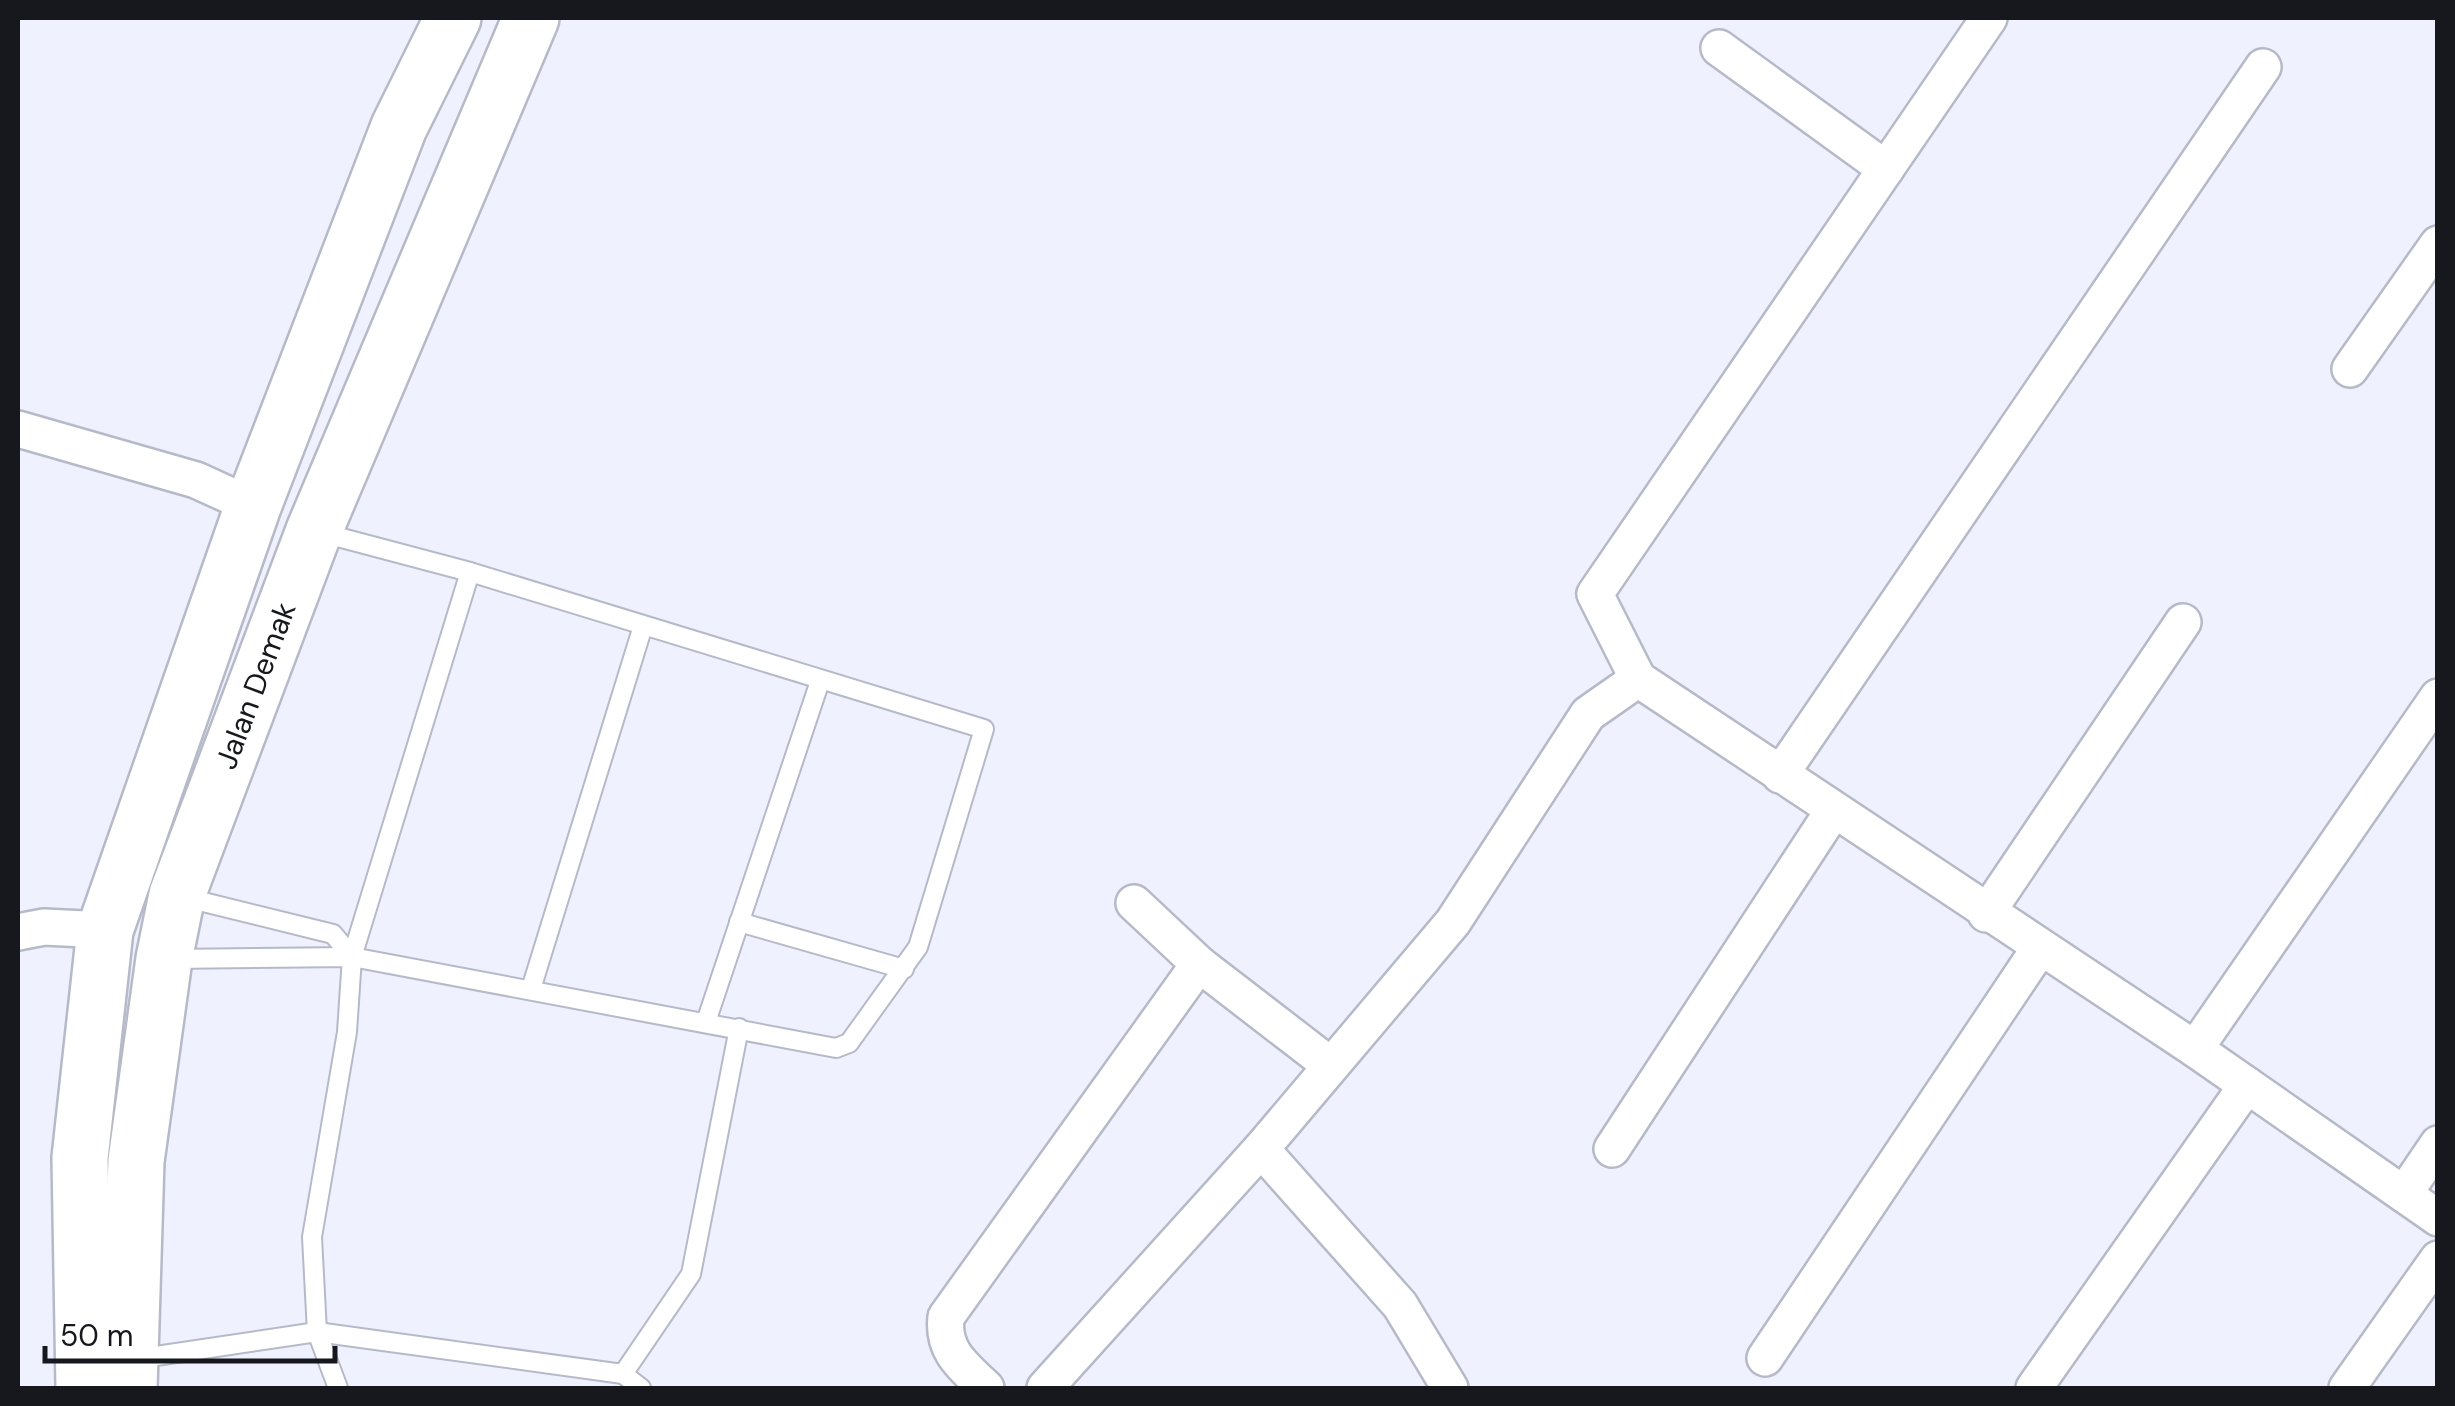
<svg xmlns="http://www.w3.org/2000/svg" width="2455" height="1406" font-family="'DM Sans',sans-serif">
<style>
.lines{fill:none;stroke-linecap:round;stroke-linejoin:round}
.lane-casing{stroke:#b6bac8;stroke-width:22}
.street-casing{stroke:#b6bac8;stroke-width:40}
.highway-casing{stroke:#b6bac8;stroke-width:60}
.lane{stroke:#fff;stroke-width:18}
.street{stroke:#fff;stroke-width:35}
.highway{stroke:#fff;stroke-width:55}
.labels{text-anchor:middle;stroke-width:9;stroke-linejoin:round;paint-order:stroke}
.street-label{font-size:30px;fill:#17181d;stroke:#fff}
</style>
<rect width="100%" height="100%" fill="#eff2fe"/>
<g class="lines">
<!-- lane casing -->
<g class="lane-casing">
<g id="lane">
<path d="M183 897 333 934 352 957"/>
<path d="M739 922 904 969"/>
<path d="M169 959 352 957 836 1048 849 1043 918 947 984 729 470 572 319 532"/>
<path d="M531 989 643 626"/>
<path d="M706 1022 820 681"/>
<path d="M136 1359 317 1332 623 1374 641 1388"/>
<path d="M623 1374 691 1274 739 1028"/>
<path d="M338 1388 317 1332 312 1237 347 1032 352 957 470 572"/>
</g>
</g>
<!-- street casing -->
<g class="street-casing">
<g id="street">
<path d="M1989 18 1595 594 1638 679 2195 1049 2438 1218"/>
<path d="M1719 48 1886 169"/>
<path d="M2350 369 2438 244"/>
<path d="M18 429 196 480 253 506"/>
<path d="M1780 775 2263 67"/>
<path d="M1134 903 1199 964 1330 1065"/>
<path d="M1986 914 2183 622"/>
<path d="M18 932 44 927 105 930"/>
<path d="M2195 1049 2438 697"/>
<path d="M1612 1149 1833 811"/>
<path d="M2404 1194 2438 1144"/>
<path d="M1765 1358 2039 949"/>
<path d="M986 1388C963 1366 942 1351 946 1317L1199 964"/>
<path d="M1045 1388 1261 1149"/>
<path d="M1450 1388 1400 1305 1261 1149 1453 922 1588 714 1638 679"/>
<path d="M2034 1388 2247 1085"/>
<path d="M2347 1388 2438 1259"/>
</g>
</g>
<!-- highway casing -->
<g class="highway-casing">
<g id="highway">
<path d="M84 1388 80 1158 105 930 253 506 399 127 453 18"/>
<path id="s1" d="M129 1388 136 1161 164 959 177 895 314 531 531 18"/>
</g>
</g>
<!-- lane -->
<use href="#lane" class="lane"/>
<!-- street -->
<use href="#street" class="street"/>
<!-- highway -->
<use href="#highway" class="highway"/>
</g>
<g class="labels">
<!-- street labels -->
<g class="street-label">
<text dy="10" stroke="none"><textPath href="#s1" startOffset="720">Jalan Demak</textPath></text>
</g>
</g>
<!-- border -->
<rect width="2455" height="1406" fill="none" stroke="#17181d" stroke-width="40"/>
<!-- scale -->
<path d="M45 1346v15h290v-15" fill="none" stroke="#17181d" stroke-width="5"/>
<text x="60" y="1346" font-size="30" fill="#17181d" stroke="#ffffff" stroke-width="8" paint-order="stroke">50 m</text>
</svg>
